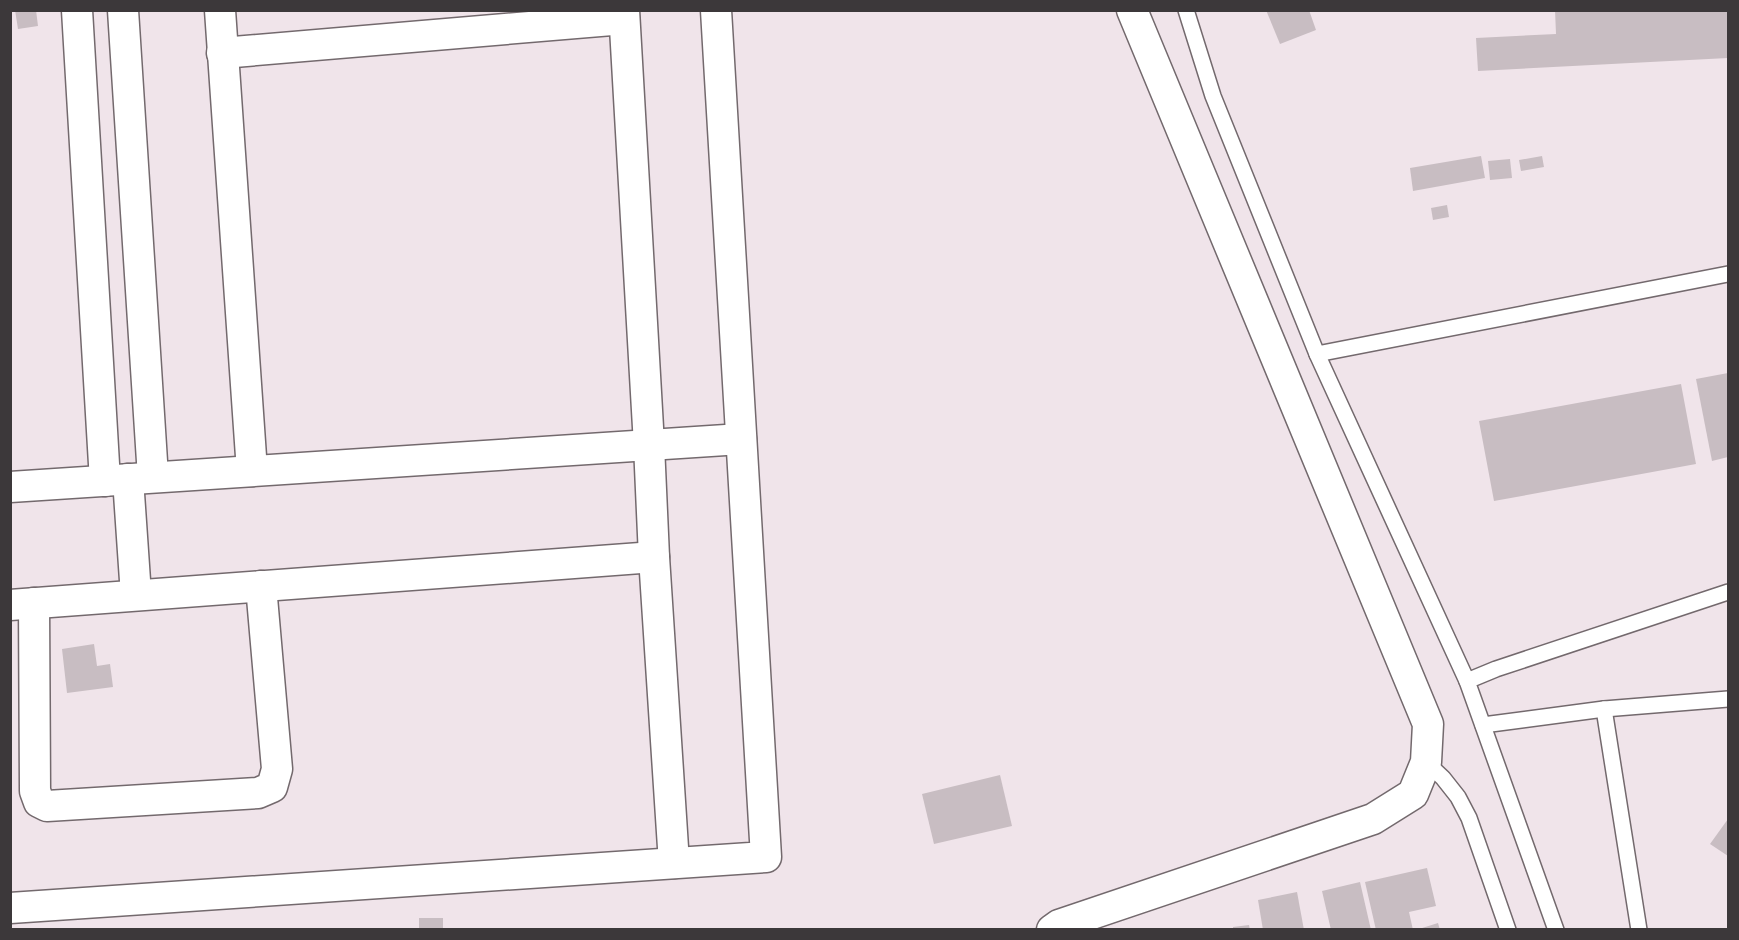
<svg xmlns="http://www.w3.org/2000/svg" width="1739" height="940" font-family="'DM Sans',sans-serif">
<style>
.building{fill:#c8bdc2}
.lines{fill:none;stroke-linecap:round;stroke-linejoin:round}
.service-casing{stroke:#73696d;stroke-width:18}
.minor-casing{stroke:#73696d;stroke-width:33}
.service{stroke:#fff;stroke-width:15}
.minor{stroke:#fff;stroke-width:30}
</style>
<rect width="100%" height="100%" fill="#f0e4ea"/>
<!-- building -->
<g class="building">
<path d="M15 10H36L38 26 18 29Z"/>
<path d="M1266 10H1309L1316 30 1280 44Z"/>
<path d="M1555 10H1728V58L1478 71 1476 38 1556 34Z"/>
<path d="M1481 156 1485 178 1413 191 1410 168Z"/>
<path d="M1542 156 1544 167 1521 171 1519 160Z"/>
<path d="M1510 159 1512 178 1490 180 1488 161Z"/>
<path d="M1447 205 1449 217 1433 220 1431 208Z"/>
<path d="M1728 373V457L1712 461 1696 379Z"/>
<path d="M1681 384 1696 464 1494 501 1479 421Z"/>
<path d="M94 644 97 666 110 664 113 687 67 693 62 649Z"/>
<path d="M1000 775 1012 826 934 844 922 794Z"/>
<path d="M1728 819V856L1710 844Z"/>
<path d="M1427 868 1436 906 1409 912 1413 930H1376L1365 882Z"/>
<path d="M1360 882 1371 930H1331L1322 891Z"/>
<path d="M1297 892 1304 930H1263L1258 900Z"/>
<rect x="419" y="918" width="24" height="12"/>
<path d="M1438 923 1440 930H1419V929Z"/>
<path d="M1249 925 1250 930H1233V927Z"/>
</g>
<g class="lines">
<!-- service casing -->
<g class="service-casing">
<g id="service">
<path d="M1186 10 1213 96 1317 354 1467 681"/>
<path d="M1317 354 1728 274"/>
<path d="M1604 709 1639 930"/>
<path d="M1483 725 1604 709 1728 699"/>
<path d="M1426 762 1443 778 1458 797 1469 818 1508 930"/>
<path d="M1556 930 1467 681 1496 669 1728 592"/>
</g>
</g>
<!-- minor casing -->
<g class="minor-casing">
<g id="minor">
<path d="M77 10 105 481"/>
<path d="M123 10 153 477"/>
<path d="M220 10 252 471"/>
<path d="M624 10 649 445 654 557 674 863"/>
<path d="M222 53 624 19"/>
<path d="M128 479 136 595"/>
<path d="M10 487 741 439"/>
<path d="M34 603 35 791 39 802 47 806 258 793 272 787 277 769 261 586"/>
<path d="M10 605 654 557"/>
<path d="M10 908 766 857 716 10"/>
<path d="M1052 930 1059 925 1373 819 1413 794 1426 762 1428 724 1132 10"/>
</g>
</g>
<!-- service -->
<use href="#service" class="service"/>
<!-- minor -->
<use href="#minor" class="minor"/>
</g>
<!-- border -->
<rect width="1739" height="940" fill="none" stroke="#3c383a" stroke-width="24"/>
</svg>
